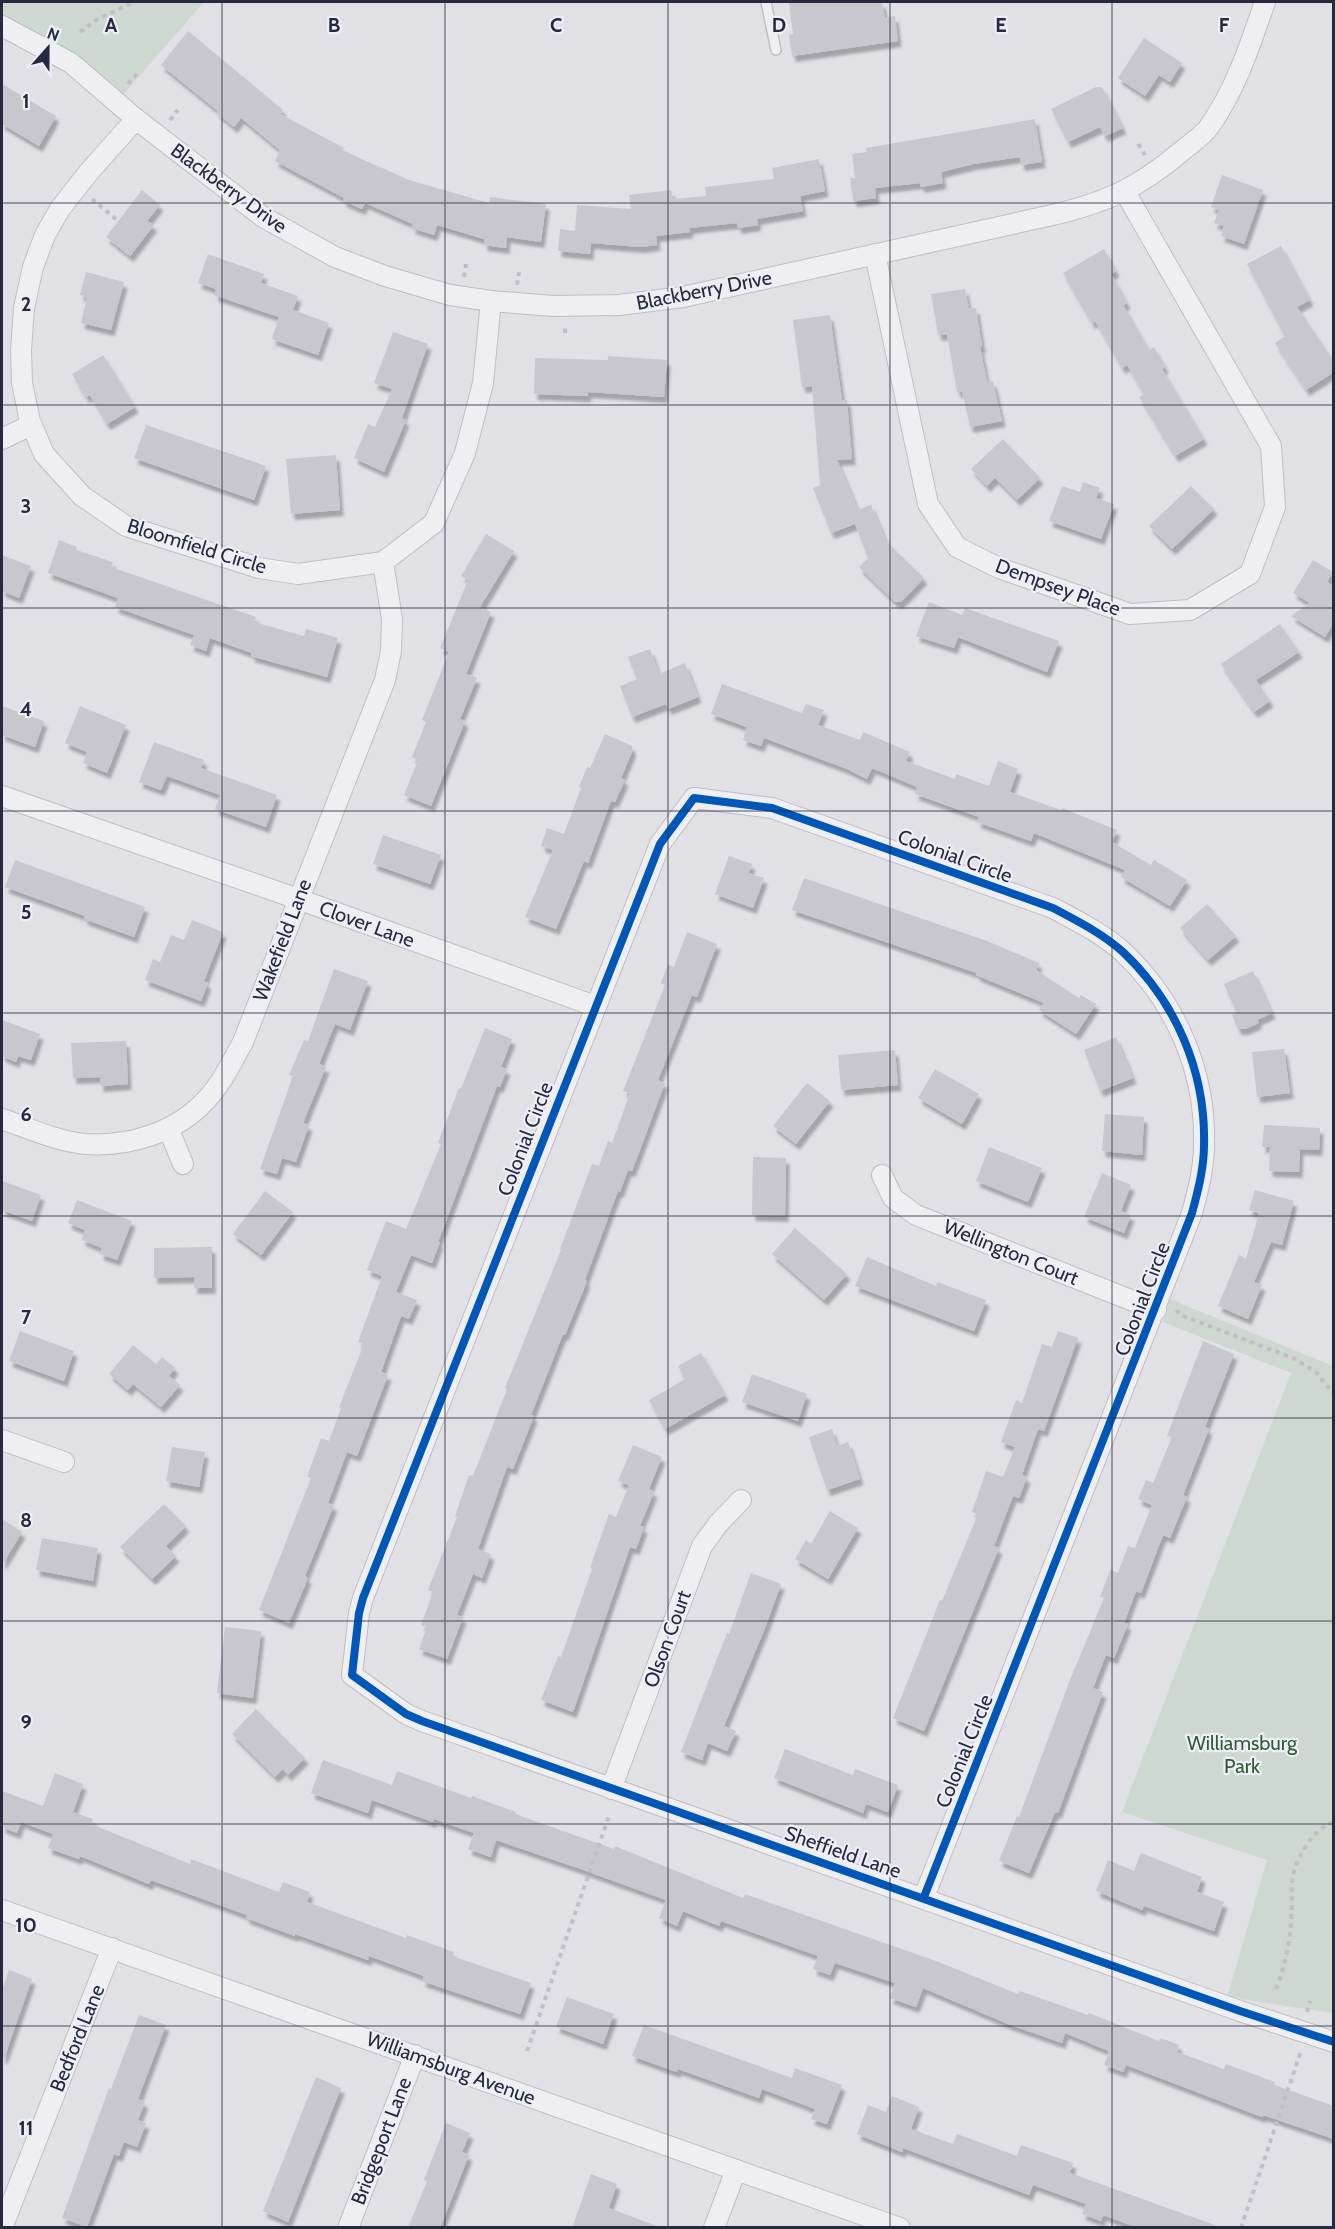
<svg xmlns="http://www.w3.org/2000/svg" width="1335" height="2229" font-family="Cabin,sans-serif">
<style>
.park{fill:#cdd9d0}
.building{fill:#c7c7cd;filter:url(#shadow)}
.lines{fill:none;stroke-linecap:round;stroke-linejoin:round}
.service-casing{stroke:#bdbdc3;stroke-width:12}
.minor-casing{stroke:#bdbdc3;stroke-width:22}
.path{stroke:#bfbfc5;stroke-width:4;stroke-dasharray:4.5 4.5;stroke-linecap:butt}
.service{stroke:#efeff2;stroke-width:9}
.minor{stroke:#efeff2;stroke-width:20}
.cycleway-casing{stroke:#edeef6;stroke-width:11}
.cycleway{stroke:#0057b8;stroke-width:8}
.grid{fill:none;stroke:#262940;stroke-width:1.5;stroke-opacity:0.55}
.labels{text-anchor:middle;stroke-width:4.5;stroke-linejoin:round;paint-order:stroke}
.street-label{font-size:20px;fill:#262940;stroke:#edeef6}
.park-label{font-size:20px;fill:#325c35;stroke:#edeef6}
.grid-label{font-size:20px;text-anchor:middle;font-weight:bold;fill:#262940;stroke:#edeef6;stroke-width:4.5;stroke-linejoin:round;paint-order:stroke}
</style>
<defs>
<filter id="shadow"><feDropShadow dx="3.5" dy="6" stdDeviation="1.5" flood-color="#0004"/></filter>
</defs>
<rect width="100%" height="100%" fill="#e0e0e5"/>
<!-- park -->
<g class="park">
<path d="M2 2H204L120 98 2 19Z"/>
<path d="M1170 1299 1333 1366V2013L1227 1997 1267 1860 1122 1812 1291 1373 1163 1322Z"/>
</g>
<!-- building -->
<g class="building">
<path d="M789 2H882L885 18 895 16 898 41 792 56 789 35 793 34Z"/>
<path d="M188 31 283 110 280 114 344 148 342 150 409 180 489 203 490 197 546 204 541 242 507 237 506 248 484 245V239L437 225 434 235 412 228 413 224 365 203 362 209 343 201 344 198 275 161 280 150 241 118 234 127 217 113 218 111 161 65Z"/>
<path d="M1144 38 1182 63 1170 82 1159 75 1145 96 1118 78Z"/>
<path d="M2 84 56 116 39 146 2 124Z"/>
<path d="M1096 87H1102L1123 128 1105 136 1100 127 1068 142 1051 109Z"/>
<path d="M1035 119 1042 162 1021 165 1020 157 973 164 941 172 943 183 921 187 920 183 875 188 876 198 853 201 850 178H855L852 154 867 152 866 148Z"/>
<path d="M819 159 825 191 800 196 803 211 757 219 758 225 738 228 737 223 689 228 690 232 656 236 657 245 641 247 591 243 590 254 558 251 560 229 575 231 577 205 631 209 629 195 671 190 673 199 706 196 705 187 774 179 772 168Z"/>
<path d="M1222 175 1263 190 1244 244 1221 236 1224 226 1214 223 1219 210 1211 207Z"/>
<path d="M142 190 160 205 147 221 154 225 130 256 106 237Z"/>
<path d="M1281 246 1310 300 1297 307 1334 362V372L1306 390 1275 343 1285 336 1247 264Z"/>
<path d="M1104 249 1116 271 1111 274 1127 303 1123 305 1149 350 1154 347 1165 367 1162 369 1204 439 1175 456 1139 397 1144 394 1127 365 1122 368 1095 321 1092 323 1063 273Z"/>
<path d="M208 254 264 274 261 283 298 296 293 310 329 323 318 355 272 339 279 317 214 295 216 289 198 283Z"/>
<path d="M86 272 124 282 111 330 81 323 87 297 80 295Z"/>
<path d="M965 289 969 309 976 308 982 347H980L987 382 993 381 1002 421 970 427 962 391 957 392 947 334 938 335 931 294Z"/>
<path d="M830 315 842 400H847L852 459 837 460 858 510 871 505 886 541 924 578 901 602H895L859 567 868 558 855 524 831 533 813 488 820 485 812 386 802 387 793 320Z"/>
<path d="M393 332 428 344 402 418 406 420 384 472 354 458 368 424 375 427 392 389 374 383Z"/>
<path d="M103 355 135 407 107 424 90 395 86 397 72 374Z"/>
<path d="M608 356 667 360 664 397 588 392V396L534 394 535 358 608 360Z"/>
<path d="M146 425 266 466 254 500 134 458Z"/>
<path d="M1003 439 1040 478 1017 500 995 478 987 486 971 469Z"/>
<path d="M336 455 340 510 291 514 286 459Z"/>
<path d="M1083 482 1100 488 1096 498 1114 504 1101 539 1049 521 1062 486 1080 492Z"/>
<path d="M1191 486 1214 509 1172 549 1149 526Z"/>
<path d="M486 534 514 551 480 607 491 612 466 674 477 678 460 719 465 721 431 806 404 795 418 760 412 757 426 722 422 720 449 652 440 648 468 580 461 576Z"/>
<path d="M59 540 77 547 76 550 113 562 111 567 256 617 254 622 304 636 306 629 338 638 327 677 251 656 252 653 210 638 206 651 190 645 194 635 115 607 118 598 48 573Z"/>
<path d="M2 555 31 566 19 598 2 591Z"/>
<path d="M1313 560 1333 572 1327 582 1334 586V622L1325 637 1291 616 1310 603 1293 593Z"/>
<path d="M929 602 962 615 965 608 1059 641 1047 672 958 637 954 648 916 636Z"/>
<path d="M1280 624 1299 652 1256 680 1270 701 1254 712 1221 664Z"/>
<path d="M650 649 659 674 685 663 698 697 668 709 666 704 632 717 620 686 637 679 628 657Z"/>
<path d="M722 684 802 713 806 704 824 710 818 725 860 740 863 732 910 752 906 761 955 779 956 774 989 786 998 761 1018 769 1010 792 1061 810 1062 808 1117 830 1112 842 1151 865 1154 860 1187 880 1170 906 1121 877 1125 870 1034 833 1031 841 977 822 979 817 915 794 917 787 872 768 867 779 847 769 764 738 761 746 743 740 747 727 711 714Z"/>
<path d="M2 706 44 721 35 747 2 735Z"/>
<path d="M80 706 126 725 107 773 83 763 87 752 65 743Z"/>
<path d="M605 734 632 746V752L621 778 625 780 615 802 611 801 588 863 584 861 556 929 525 917 553 850 541 846 547 828 564 834 581 788 579 787 587 767 590 768Z"/>
<path d="M154 742 204 760 201 768 277 795 266 827 215 809 220 795 167 776 161 790 139 782Z"/>
<path d="M383 835 441 855 430 884 373 864Z"/>
<path d="M729 856 752 864 749 873 764 878 753 908 715 894Z"/>
<path d="M15 860 145 907 134 937 84 919 85 916 5 887Z"/>
<path d="M804 878 987 941 1039 963 1036 970 1079 998 1081 995 1096 1004 1076 1034 1039 1010 1044 1003 976 975 977 973 792 910Z"/>
<path d="M1207 904 1236 936 1208 960 1180 928Z"/>
<path d="M192 920 223 932 204 981 208 983 201 1001 145 980 153 959 160 962 171 935 184 940Z"/>
<path d="M687 932 717 944 697 997 692 995 658 1080 665 1083 632 1171 628 1170 620 1192 618 1191 585 1280 587 1281 565 1335 563 1334 531 1415 534 1416 513 1469 507 1467 478 1549 491 1554 482 1578 473 1574 457 1615 463 1617 447 1659 419 1649 427 1627 421 1625 433 1592 428 1590 457 1517 455 1516 469 1475 473 1476 507 1389 505 1388 561 1250 560 1249 592 1164 599 1166 608 1141 612 1143 630 1093 623 1091 665 985 661 983 668 964 674 967Z"/>
<path d="M334 969 368 981 350 1030 335 1024 319 1064 326 1067 303 1123 309 1125 296 1162 282 1158 277 1174 260 1169 293 1076 289 1075 304 1040 308 1041Z"/>
<path d="M1253 971 1272 1013 1257 1020 1259 1023 1245 1029H1238L1232 1015 1237 1013 1224 984Z"/>
<path d="M2 1020 40 1034 31 1060 18 1056 16 1062 2 1056Z"/>
<path d="M485 1028 512 1039 501 1067 507 1069 500 1087 497 1086 438 1242H440L432 1263 411 1255 396 1292 417 1300 409 1319 401 1316 381 1372 388 1375 357 1456 347 1452 328 1503 334 1505 305 1576 308 1578 289 1623 259 1610 311 1478 307 1477 321 1438 329 1441 341 1408 339 1407 364 1344 358 1342 382 1276 367 1270 386 1221 406 1229 441 1144 438 1143 459 1088 461 1089Z"/>
<path d="M1116 1037 1133 1078 1100 1091 1084 1050Z"/>
<path d="M126 1041 128 1084 100 1086V1077L73 1078 71 1043Z"/>
<path d="M1284 1049 1290 1093 1257 1097 1252 1052Z"/>
<path d="M895 1050 898 1085 841 1090 838 1055Z"/>
<path d="M935 1069 979 1094 962 1124 918 1098Z"/>
<path d="M807 1083 830 1101 796 1144 773 1126Z"/>
<path d="M1105 1114 1144 1117 1142 1155 1102 1151Z"/>
<path d="M1264 1125 1320 1128 1319 1150 1300 1149 1299 1172 1269 1171 1270 1147H1262Z"/>
<path d="M989 1147 1042 1168 1028 1202 976 1181Z"/>
<path d="M753 1157 786 1158 785 1216 752 1215Z"/>
<path d="M1102 1173 1131 1185 1121 1211 1131 1215 1124 1233 1084 1217Z"/>
<path d="M2 1181 41 1195 32 1221 2 1210Z"/>
<path d="M1255 1190 1294 1201 1282 1245 1271 1242 1254 1282 1262 1285 1248 1319 1218 1306 1239 1255 1246 1259 1259 1213 1249 1210Z"/>
<path d="M265 1191 293 1212 261 1255 233 1234Z"/>
<path d="M77 1200 132 1221 117 1260 100 1254 102 1248 82 1240 85 1230 68 1223Z"/>
<path d="M795 1228 847 1274 824 1300 772 1254Z"/>
<path d="M212 1247V1288H194V1277L154 1278V1248Z"/>
<path d="M867 1257 936 1286 937 1282 986 1300 974 1331 855 1286Z"/>
<path d="M20 1331 74 1351 64 1381 9 1361Z"/>
<path d="M1058 1331 1078 1338 1044 1431 1038 1429 1022 1475 1027 1477 1019 1498 1013 1496 994 1546 999 1548 924 1731 893 1718 940 1600 942 1601 978 1514 972 1512 986 1471 1003 1477 1015 1447 1001 1442 1016 1400 1022 1403 1042 1344 1052 1347Z"/>
<path d="M1203 1341 1234 1354 1205 1427 1209 1429 1183 1495 1187 1497 1170 1538 1163 1535 1141 1593 1136 1591 1124 1623 1128 1624 1114 1658 1106 1655 1093 1688 1103 1692 1058 1813 1055 1812 1029 1873 999 1861 1017 1816 1019 1817 1070 1680 1104 1598 1100 1597 1110 1570 1118 1573 1128 1546 1135 1548 1152 1505 1138 1499 1146 1480 1153 1483 1172 1437 1167 1436Z"/>
<path d="M133 1345 156 1364 162 1357 175 1368 169 1376 180 1385 161 1407 133 1384 128 1390 109 1374Z"/>
<path d="M701 1353 725 1395 665 1429 649 1400 685 1379 678 1366Z"/>
<path d="M752 1374 807 1394 798 1421 742 1402Z"/>
<path d="M832 1429 837 1446 848 1442 860 1479 827 1490 809 1437Z"/>
<path d="M633 1445 662 1457 649 1489 654 1492 640 1526 644 1527 636 1549 630 1547 573 1712 541 1700 558 1656 561 1657 592 1569 590 1568 609 1514 616 1517 629 1485 618 1481Z"/>
<path d="M172 1447 205 1452 199 1487 166 1481Z"/>
<path d="M164 1504 186 1526 166 1546 176 1556 152 1579 120 1547Z"/>
<path d="M830 1511 858 1528 828 1579 795 1559 806 1540 811 1544Z"/>
<path d="M2 1519 22 1532 2 1565Z"/>
<path d="M42 1538 98 1548 93 1581 36 1570Z"/>
<path d="M751 1573 781 1584 765 1628 724 1726 736 1731 727 1751 708 1743 702 1760 681 1752 727 1633 729 1634Z"/>
<path d="M225 1627 261 1631 253 1698 217 1693Z"/>
<path d="M256 1709 305 1758 288 1775 283 1769 275 1777 232 1734Z"/>
<path d="M785 1749 853 1775 855 1769 898 1785 888 1812 866 1804 863 1813 774 1778Z"/>
<path d="M323 1760 392 1785 397 1771 471 1798 472 1796 516 1812 515 1814 614 1849 615 1846 743 1898 745 1894 936 1961 1018 1994 1020 1991 1088 2015 1089 2013 1159 2041 1161 2038 1179 2045 1177 2052 1224 2069 1226 2064 1275 2082 1274 2085 1334 2106V2139L1263 2115 1262 2117 1126 2065 1123 2072 1104 2065 1109 2051 1065 2033 1062 2043 1008 2024 923 1988 916 2007 890 1998 895 1983 835 1963 830 1975 813 1969 818 1956 721 1921 719 1926 683 1911 677 1926 659 1918 666 1900 578 1868 496 1840 491 1857 468 1849 474 1833 434 1819 433 1822 372 1800 368 1813 311 1793Z"/>
<path d="M55 1773 83 1784 73 1812 93 1819 91 1824 190 1864 191 1859 279 1892 283 1882 310 1892 307 1902 406 1938 407 1935 454 1952 452 1956 531 1983 520 2014 422 1981 424 1976 369 1956 368 1960 295 1934V1936L246 1918 247 1915 151 1880 149 1884 80 1856 79 1859 48 1848 53 1834 21 1822 17 1833 2 1827V1791L43 1806Z"/>
<path d="M1141 1853 1202 1877 1197 1892 1224 1902 1214 1931 1144 1906 1142 1910 1096 1891 1108 1860 1134 1871Z"/>
<path d="M9 1970 32 1979 4 2058H2V1990Z"/>
<path d="M567 1997 614 2014 603 2044 556 2027Z"/>
<path d="M139 2015 166 2025 138 2099 145 2102 138 2120 146 2123 137 2147 124 2142 119 2156 114 2154 87 2227 62 2218 109 2088 111 2089Z"/>
<path d="M644 2025 792 2078 795 2068 842 2085 827 2124 811 2119 815 2109 762 2089 759 2098 678 2069 677 2072 632 2056Z"/>
<path d="M316 2077 341 2088 288 2222 263 2211Z"/>
<path d="M892 2096 919 2107 911 2129 953 2144 957 2134 1017 2156 1021 2145 1073 2163 1070 2173 1215 2225 1214 2228H1138L1103 2215 1101 2221 1082 2214 1086 2204 1033 2185 1029 2195 903 2148 902 2152 857 2134 868 2105 886 2112Z"/>
<path d="M446 2123 470 2133 462 2152 469 2155 440 2228H408L427 2181 424 2180Z"/>
<path d="M591 2174 617 2184 609 2208 657 2226 656 2228H572Z"/>
</g>
<g class="lines">
<!-- service casing -->
<g class="service-casing">
<path id="service" d="M766 2 776 50"/>
</g>
<!-- minor casing -->
<g class="minor-casing">
<g id="minor">
<path d="M2 26 71 63 136 119 263 217 335 257 385 276 450 295 491 301 553 306 619 305 683 297 1048 216C1105 203 1137 189 1182 151 1191 143 1203 136 1209 127 1236 89 1250 45 1265 2"/>
<path d="M136 119 88 173 60 209 45 235 33 267 24 308 21 350 22 383 30 421 44 454 82 496 126 526 259 568 298 574 383 562 434 523 465 453 483 383 491 301"/>
<path d="M875 254 928 504 957 547 999 568 1130 614 1190 610 1250 574 1275 507 1271 446 1125 192"/>
<path d="M2 439 31 425"/>
<path d="M2 796 298 899 595 1006"/>
<path d="M2 1119C28 1128 56 1141 85 1144 128 1147 176 1133 206 1100 222 1083 232 1062 243 1042L385 680 391 651 392 619 383 562"/>
<path d="M168 1128 183 1164"/>
<path d="M882 1175 893 1198 916 1215 1156 1310"/>
<path d="M2 1440 64 1462"/>
<path d="M611 1789 702 1546 718 1524 741 1500"/>
<path d="M924 1897 1192 1213C1198 1191 1204 1168 1204 1145 1206 1072 1176 1002 1123 952 1102 933 1077 921 1053 908L772 808 694 798 660 844 651 867 363 1598 359 1613 352 1675 406 1714 422 1721 1240 2011 1334 2042"/>
<path d="M2 1910 900 2228"/>
<path d="M2 2228 112 1948"/>
<path d="M348 2228 415 2055"/>
<path d="M714 2228 736 2170"/>
</g>
</g>
<!-- path -->
<g class="path">
<path d="M80 32 98 19 134 2"/>
<path d="M128 84 137 74"/>
<path d="M170 120 178 110"/>
<path d="M1138 144 1145 155"/>
<path d="M92 199 117 220"/>
<path d="M464 277 466 264"/>
<path d="M517 285 519 272"/>
<path d="M565 333V324"/>
<path d="M1176 1310 1183 1316 1293 1358 1316 1372 1334 1395"/>
<path d="M1276 1989C1284 1968 1290 1943 1291 1921 1294 1887 1286 1877 1306 1846 1314 1834 1321 1827 1334 1822"/>
<path d="M1307 2012 1310 2001"/>
<path d="M527 2051 609 1816"/>
<path d="M1241 2228 1301 2051"/>
</g>
<!-- service -->
<use href="#service" class="service"/>
<!-- minor -->
<use href="#minor" class="minor"/>
<!-- cycleway casing -->
<g class="cycleway-casing">
<path id="cycleway" d="M924 1897 1192 1213C1198 1191 1204 1168 1204 1145 1206 1072 1176 1002 1123 952 1102 933 1077 921 1053 908L772 808 694 798 660 844 651 867 363 1598 359 1613 352 1675 406 1714 422 1721 1240 2011 1334 2042"/>
</g>
<!-- cycleway -->
<use href="#cycleway" class="cycleway"/>
</g>
<!-- grid -->
<path class="grid" d="M222 2V2228M445 2V2228M668 2V2228M890 2V2228M1112 2V2228M2 203H1334M2 405H1334M2 608H1334M2 811H1334M2 1013H1334M2 1216H1334M2 1418H1334M2 1621H1334M2 1824H1334M2 2026H1334"/>
<g class="labels">
<!-- street labels -->
<g class="street-label">
<text transform="translate(229 188) rotate(36)" y="7">Blackberry Drive</text>
<text transform="translate(704 290) rotate(-11)" y="7">Blackberry Drive</text>
<text transform="translate(197 546) rotate(17)" y="7">Bloomfield Circle</text>
<text transform="translate(1058 587) rotate(20)" y="7">Dempsey Place</text>
<text transform="translate(955 856) rotate(20)" y="7">Colonial Circle</text>
<text transform="translate(367 924) rotate(20)" y="7">Clover Lane</text>
<text transform="translate(282 940) rotate(-69)" y="7">Wakefield Lane</text>
<text transform="translate(525 1139) rotate(-69)" y="7">Colonial Circle</text>
<text transform="translate(1011 1252) rotate(22)" y="7">Wellington Court</text>
<text transform="translate(1142 1299) rotate(-69)" y="7">Colonial Circle</text>
<text transform="translate(667 1639) rotate(-70)" y="7">Olson Court</text>
<text transform="translate(964 1751) rotate(-68)" y="7">Colonial Circle</text>
<text transform="translate(843 1852) rotate(19)" y="7">Sheffield Lane</text>
<text transform="translate(77 2038) rotate(-68)" y="7">Bedford Lane</text>
<text transform="translate(451 2068) rotate(20)" y="7">Williamsburg Avenue</text>
<text transform="translate(381 2141) rotate(-69)" y="7">Bridgeport Lane</text>
</g>
<!-- park labels -->
<g class="park-label">
<text x="1242" y="1750">Williamsburg<tspan x="1242" dy="23">Park</tspan></text>
</g>
</g>
<g class="grid-label">
<text x="111" y="32">A</text>
<text x="334" y="32">B</text>
<text x="556" y="32">C</text>
<text x="779" y="32">D</text>
<text x="1001" y="32">E</text>
<text x="1224" y="32">F</text>
<text x="26" y="108">1</text>
<text x="26" y="311">2</text>
<text x="26" y="513">3</text>
<text x="26" y="716">4</text>
<text x="26" y="919">5</text>
<text x="26" y="1121">6</text>
<text x="26" y="1324">7</text>
<text x="26" y="1527">8</text>
<text x="26" y="1729">9</text>
<text x="26" y="1932">10</text>
<text x="26" y="2135">11</text>
</g>
<!-- border -->
<rect width="1335" height="2229" fill="none" stroke="#262940" stroke-width="6"/>
<!-- north arrow -->
<g transform="translate(48 48) rotate(21)" stroke="#edeef6" stroke-width="4.5" paint-order="stroke">
<path d="M0-4.5L10 22L0 15L-10 22Z" fill="#262940"/>
<text y="-9" font-size="16" font-weight="bold" text-anchor="middle" fill="#262940">N</text>
</g>
</svg>
